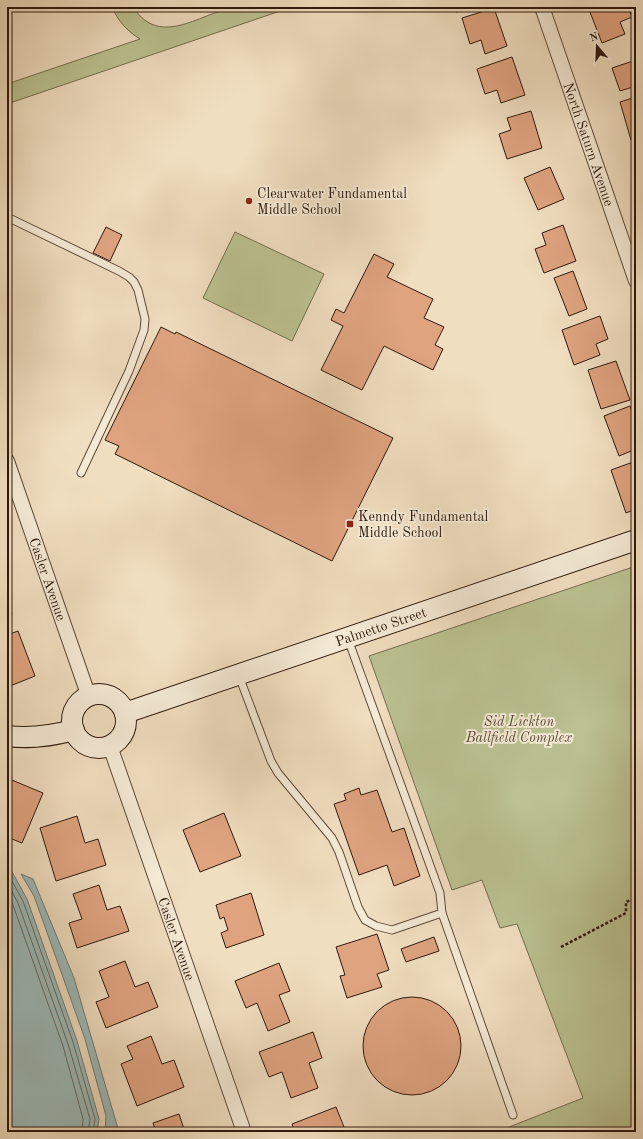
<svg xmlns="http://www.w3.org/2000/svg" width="643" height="1139" font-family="'Old Standard TT',serif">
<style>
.green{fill:#bbc191;stroke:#746d4e}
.water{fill:#9cbbba;stroke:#707a74}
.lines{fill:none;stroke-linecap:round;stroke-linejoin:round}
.shore{stroke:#656a63;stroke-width:1}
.building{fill:#dfa380;stroke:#2e190c}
.lane-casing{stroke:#5e4a39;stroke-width:9}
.street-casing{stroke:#5e4a39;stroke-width:16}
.secondary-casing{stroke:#2e190c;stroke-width:22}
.path{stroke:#2e190c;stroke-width:2.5;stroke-dasharray:3 2;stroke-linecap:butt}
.lane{stroke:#f5ead6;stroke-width:7}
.street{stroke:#f5ead6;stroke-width:14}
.secondary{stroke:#f5ead6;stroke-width:20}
.poi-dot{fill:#8f2418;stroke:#f5ead6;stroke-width:1.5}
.labels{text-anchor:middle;stroke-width:4;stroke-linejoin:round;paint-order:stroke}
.street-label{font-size:14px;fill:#2e190c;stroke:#f5ead6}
.poi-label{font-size:14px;fill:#2e190c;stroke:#f5ead6;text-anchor:start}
.park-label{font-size:14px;font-style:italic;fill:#584b34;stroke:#f5ead6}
</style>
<rect width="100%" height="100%" fill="#f0dec0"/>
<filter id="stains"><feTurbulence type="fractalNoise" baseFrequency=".005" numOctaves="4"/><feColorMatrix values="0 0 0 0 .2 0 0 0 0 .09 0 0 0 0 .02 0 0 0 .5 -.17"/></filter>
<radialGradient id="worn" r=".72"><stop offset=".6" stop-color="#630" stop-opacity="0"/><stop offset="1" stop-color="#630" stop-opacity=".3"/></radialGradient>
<!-- green -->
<g class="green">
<path d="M112 7H133C161 50 202 11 237 7 255 5 274 7 292 7L7 104V84L140 39C127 31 118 21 112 7Z"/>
<path d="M235 232 324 274 292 341 203 298Z"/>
<path d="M636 566V1132H510L509 1127 583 1098 517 924 500 928 482 880 452 890 369 656Z"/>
</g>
<!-- water -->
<g class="water">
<path d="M7 867 11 870 27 899 77 1041 99 1119 97 1132H7Z"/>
<path d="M21 874 33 879 74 978 119 1132H105L106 1116 85 1039 34 896Z"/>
</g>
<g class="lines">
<!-- shore -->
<g class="shore">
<path d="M7 872 23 901 73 1042 95 1119 93 1132"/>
<path d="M7 882 18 903 68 1044 90 1119 88 1132"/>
<path d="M7 895 13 905 63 1046 83 1119 82 1132"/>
</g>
</g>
<!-- building -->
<g class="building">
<path d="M455 7H472L456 12Z"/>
<path d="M588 7H628L632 17 620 22 625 34 602 43Z"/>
<path d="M494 8 507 46 485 54 481 40 470 44 462 18Z"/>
<path d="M512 57 525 95 501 103 497 90 485 94 477 69Z"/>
<path d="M636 60V86L620 91 612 68Z"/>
<path d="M636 97V138L631 140 620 102Z"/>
<path d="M531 111 542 148 507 159 499 134 511 130 507 118Z"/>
<path d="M550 167 564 199 538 210 524 178Z"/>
<path d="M563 225 576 261 544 273 535 249 546 245 542 233Z"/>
<path d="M106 227 122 235 110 261 93 253Z"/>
<path d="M374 254 394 264 387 277 433 299 424 318 444 327 435 345 443 349 433 370 384 346 362 390 321 370 343 326 331 320 336 309 344 313Z"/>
<path d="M573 271 587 309 569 316 554 278Z"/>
<path d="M600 316 608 339 596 344 600 355 574 365 562 330Z"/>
<path d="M161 327 175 334 176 332 393 438 332 561 115 454 119 446 105 440Z"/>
<path d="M616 361 630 400 601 409 588 370Z"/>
<path d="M630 406 636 422V449L619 456 604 416Z"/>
<path d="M636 461V509L626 513 611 470Z"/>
<path d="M7 601 12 614 7 616Z"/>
<path d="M18 631 35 676 10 686 7 679V635Z"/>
<path d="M7 778 43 793 22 843 7 837Z"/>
<path d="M359 788 361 795 377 790 392 832 404 828 420 876 394 886 387 865 359 875 334 804 346 800 344 794Z"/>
<path d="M224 813 241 856 200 872 183 830Z"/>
<path d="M77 816 85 843 98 839 106 865 56 881 40 828Z"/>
<path d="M99 885 107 910 120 906 129 931 77 948 69 923 82 919 73 894Z"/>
<path d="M251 893 264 935 226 948 221 933 228 930 224 917 220 919 216 905Z"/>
<path d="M377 934 389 970 377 974 382 987 347 998 340 976 345 975 336 947Z"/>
<path d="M434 937 439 951 406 962 401 949Z"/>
<path d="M125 961 135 987 148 982 158 1007 106 1028 96 1002 109 997 99 971Z"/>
<path d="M279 963 290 991 279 995 290 1022 268 1031 257 1003 246 1008 235 981Z"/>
<circle cx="412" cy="1046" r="49"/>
<path d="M313 1032 322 1058 309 1063 318 1088 291 1098 282 1072 269 1077 259 1052Z"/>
<path d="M151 1036 162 1064 174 1060 184 1087 137 1106 121 1064 133 1059 127 1046Z"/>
<path d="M336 1107 346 1132H295L292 1124Z"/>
<path d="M179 1114 185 1132H156L153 1123Z"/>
<path d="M453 1128H461L475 1132H435Z"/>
</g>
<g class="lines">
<!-- lane casing -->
<g class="lane-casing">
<g id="lane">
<path d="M7 217 119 271 129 277 134 282 138 290 145 319 144 330 129 371 81 473"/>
<path d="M239 676 271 761 278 773 332 838 339 852 358 907 365 920 376 926 392 930 442 913 440 893 348 639"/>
<path d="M442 913 513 1115"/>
</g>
</g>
<!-- street casing -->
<g class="street-casing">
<g id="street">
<path id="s1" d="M542 7 636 281"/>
<path id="s2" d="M7 461 89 697"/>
<path id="s3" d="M110 746 244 1132"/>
</g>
</g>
<!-- secondary casing -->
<g class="secondary-casing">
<g id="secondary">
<circle cx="99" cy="721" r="27"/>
<path id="s4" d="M125 713 636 540"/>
<path d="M7 736C31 739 51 736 74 730"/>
</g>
</g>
<!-- path -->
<path class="path" d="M561 947 626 913V902L636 898"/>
<!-- lane -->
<use href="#lane" class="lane"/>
<!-- street -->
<use href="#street" class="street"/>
<!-- secondary -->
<use href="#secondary" class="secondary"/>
</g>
<!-- markers -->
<g class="poi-dot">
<circle cx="249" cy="201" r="4"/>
<rect x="346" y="520" width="8" height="8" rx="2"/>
</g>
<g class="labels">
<!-- street labels -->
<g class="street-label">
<text dy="5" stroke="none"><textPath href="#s1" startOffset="145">North Saturn Avenue</textPath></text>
<text dy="5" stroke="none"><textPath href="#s2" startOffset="125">Casler Avenue</textPath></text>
<text dy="5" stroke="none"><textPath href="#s4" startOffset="270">Palmetto Street</textPath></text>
<text dy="5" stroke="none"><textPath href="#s3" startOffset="204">Casler Avenue</textPath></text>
</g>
<!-- poi labels -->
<g class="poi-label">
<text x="257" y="198">Clearwater Fundamental<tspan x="257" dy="16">Middle School</tspan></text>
<text x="358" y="521">Kenndy Fundamental<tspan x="358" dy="16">Middle School</tspan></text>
</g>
<!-- park labels -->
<g class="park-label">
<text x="519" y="726">Sid Lickton<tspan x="519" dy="16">Ballfield Complex</tspan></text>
</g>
</g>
<!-- margin -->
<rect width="643" height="1139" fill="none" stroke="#f0dec0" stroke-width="24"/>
<rect x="8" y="8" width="627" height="1123" fill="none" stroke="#2e190c" stroke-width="2"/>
<rect x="12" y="12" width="619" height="1115" fill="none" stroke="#2e190c"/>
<!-- north arrow -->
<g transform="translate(597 46) rotate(341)" stroke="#f5ead6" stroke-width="3" paint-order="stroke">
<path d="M0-3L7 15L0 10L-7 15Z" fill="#2e190c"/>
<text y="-6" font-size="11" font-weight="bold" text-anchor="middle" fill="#2e190c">N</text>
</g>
<rect width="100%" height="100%" filter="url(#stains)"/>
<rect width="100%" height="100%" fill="url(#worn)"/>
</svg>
